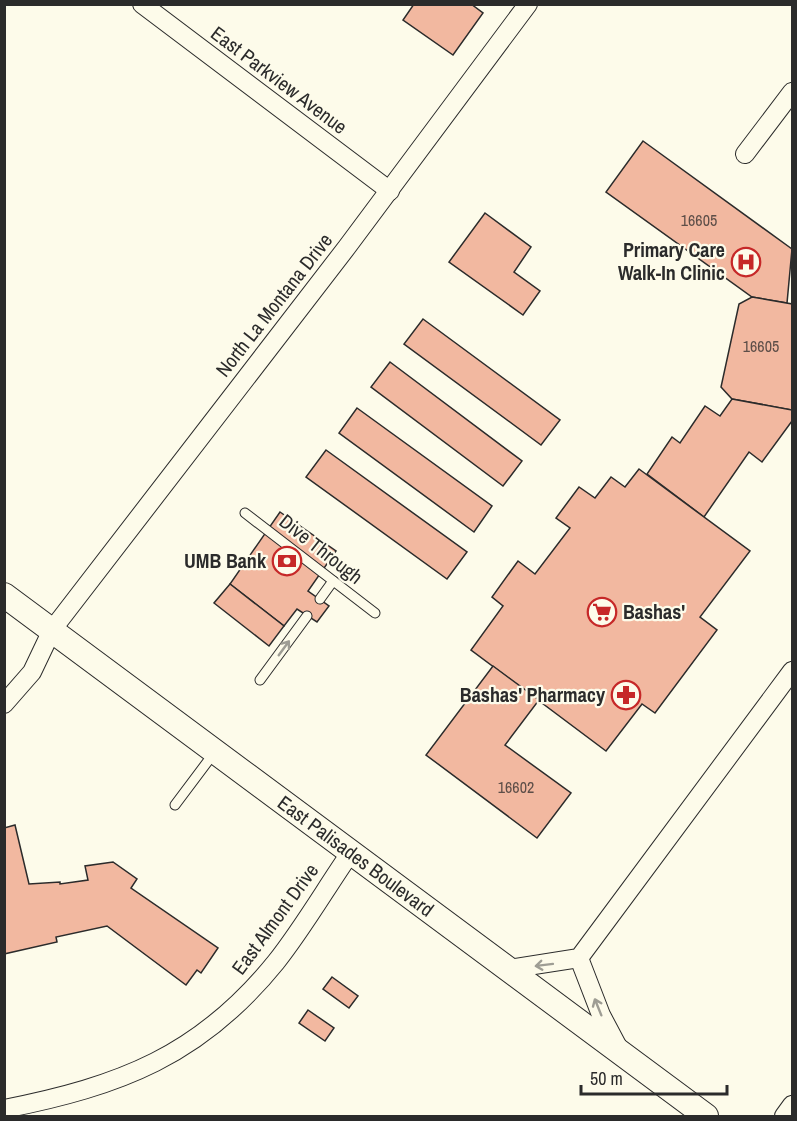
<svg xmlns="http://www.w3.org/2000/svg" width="797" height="1121" font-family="'Archivo Narrow',sans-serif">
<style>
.building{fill:#f2b8a0;stroke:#2b2b2b;stroke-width:1.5}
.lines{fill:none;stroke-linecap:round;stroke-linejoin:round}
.lane-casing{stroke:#2b2b2b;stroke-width:11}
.street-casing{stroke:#2b2b2b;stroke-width:20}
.secondary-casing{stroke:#2b2b2b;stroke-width:26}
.lane{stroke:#fdfbea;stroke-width:9}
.street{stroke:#fdfbea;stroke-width:18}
.secondary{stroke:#fdfbea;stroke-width:24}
.oneway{stroke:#9e9d94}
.labels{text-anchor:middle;stroke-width:4.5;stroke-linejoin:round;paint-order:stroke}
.number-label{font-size:16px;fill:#5d4e48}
.street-label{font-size:20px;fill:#2b2b2b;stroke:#fdfbea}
.poi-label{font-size:20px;font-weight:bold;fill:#2b2b2b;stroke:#fdfbea;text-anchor:end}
</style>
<rect width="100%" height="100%" fill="#fdfbea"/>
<!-- building -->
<g class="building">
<path d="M414 4H471L483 13 453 55 403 20Z"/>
<path d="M643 141 792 249 787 303 752 297 606 192Z"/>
<path d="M485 213 531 247 514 272 540 291 523 315 449 262Z"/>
<path d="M752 297 792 304V410L732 399 721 387 739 304Z"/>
<path d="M423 319 560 420 541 445 404 344Z"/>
<path d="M390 362 522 461 503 486 371 387Z"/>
<path d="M732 399 792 410V421L762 462 749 452 704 517 647 474 672 437 680 443 705 406 720 416Z"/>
<path d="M357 408 492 506 474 532 339 433Z"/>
<path d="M326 450 467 552 447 579 306 477Z"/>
<path d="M639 469 750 551 700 617 717 630 655 713 642 704 606 751 471 650 503 606 492 597 518 561 535 574 570 528 556 518 579 487 595 498 611 477 625 487Z"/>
<path d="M280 512 336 551 308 591 329 606 317 622 297 609 284 626 230 584Z"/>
<path d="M230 584 284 626 269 646 214 603Z"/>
<path d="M493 666 539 700 505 745 571 793 537 838 426 755Z"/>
<path d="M15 825 29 884 60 882V884L88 880 85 866 113 862 137 879 131 888 218 948 201 973 197 970 186 985 107 926 56 937 57 942 4 954V828Z"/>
<path d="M332 977 358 996 349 1008 323 989Z"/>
<path d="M308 1010 334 1028 325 1041 299 1023Z"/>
</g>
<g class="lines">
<!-- lane casing -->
<g class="lane-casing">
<g id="lane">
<path d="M245 513 375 613"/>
<path d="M320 599 333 581"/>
<path d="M260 680 307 616"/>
<path d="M175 805 214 753"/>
</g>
</g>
<!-- street casing -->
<g class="street-casing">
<g id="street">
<path d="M142 4 390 191"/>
<path d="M745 154 792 92"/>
<path d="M4 704 32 672 52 630 347 247 528 4"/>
<path d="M579 958 601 1015 619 1049"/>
<path d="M508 969 579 958 792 671"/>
<path d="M4 1109C120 1086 200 1056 276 962 303 928 326 888 351 852"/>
<path d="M784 1116 792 1105"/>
</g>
</g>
<!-- secondary casing -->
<g class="secondary-casing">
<g id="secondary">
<path id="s1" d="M4 595 706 1116"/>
</g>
</g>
<!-- lane -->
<use href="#lane" class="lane"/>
<!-- street -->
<use href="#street" class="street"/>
<!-- secondary -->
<use href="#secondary" class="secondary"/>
</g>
<!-- one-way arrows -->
<defs><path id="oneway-shaft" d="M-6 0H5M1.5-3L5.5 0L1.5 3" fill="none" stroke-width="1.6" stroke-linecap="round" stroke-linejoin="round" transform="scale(1.5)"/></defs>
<g class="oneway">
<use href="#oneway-shaft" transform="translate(284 648) rotate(-54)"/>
<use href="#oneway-shaft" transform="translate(544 965) rotate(173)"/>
<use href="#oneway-shaft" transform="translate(598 1007) rotate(-112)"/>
</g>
<!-- icons -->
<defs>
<g id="hospital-ring" transform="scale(1.5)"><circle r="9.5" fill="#fdfbea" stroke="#c62828" stroke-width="1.5"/><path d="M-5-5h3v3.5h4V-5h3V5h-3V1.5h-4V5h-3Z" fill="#c62828"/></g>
<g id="bank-ring" transform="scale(1.5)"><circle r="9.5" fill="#fdfbea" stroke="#c62828" stroke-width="1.5"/><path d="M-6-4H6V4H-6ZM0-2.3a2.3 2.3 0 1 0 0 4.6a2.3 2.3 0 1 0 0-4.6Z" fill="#c62828"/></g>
<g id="supermarket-ring" transform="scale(1.5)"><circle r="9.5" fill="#fdfbea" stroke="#c62828" stroke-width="1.5"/><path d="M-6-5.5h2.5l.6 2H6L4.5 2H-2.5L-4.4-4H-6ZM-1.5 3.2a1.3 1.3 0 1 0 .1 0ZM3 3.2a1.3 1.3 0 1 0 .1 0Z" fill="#c62828"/></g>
<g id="pharmacy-ring" transform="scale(1.5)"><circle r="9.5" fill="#fdfbea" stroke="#c62828" stroke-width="1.5"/><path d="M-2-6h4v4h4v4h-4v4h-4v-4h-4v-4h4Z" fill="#c62828"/></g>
</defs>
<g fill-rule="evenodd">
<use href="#hospital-ring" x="746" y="262"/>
<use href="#bank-ring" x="287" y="561"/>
<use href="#supermarket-ring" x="602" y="612"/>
<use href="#pharmacy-ring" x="626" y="695"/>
</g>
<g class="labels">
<!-- number labels -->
<g class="number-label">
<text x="699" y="226">16605</text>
<text x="761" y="352">16605</text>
<text x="516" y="793">16602</text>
</g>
<!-- street labels -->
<g class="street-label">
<text transform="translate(279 80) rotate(37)" y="7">East Parkview Avenue</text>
<text transform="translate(274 305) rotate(-52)" y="7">North La Montana Drive</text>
<text transform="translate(321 549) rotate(38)" y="7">Dive Through</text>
<text dy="7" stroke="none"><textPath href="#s1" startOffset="438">East Palisades Boulevard</textPath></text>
<text transform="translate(275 919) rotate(-54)" y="7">East Almont Drive</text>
</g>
<!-- poi labels -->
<g class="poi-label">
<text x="725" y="257">Primary Care<tspan x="725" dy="23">Walk-In Clinic</tspan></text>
<text x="266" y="568">UMB Bank</text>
<text x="623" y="619" text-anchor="start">Bashas'</text>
<text x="605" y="702">Bashas' Pharmacy</text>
</g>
</g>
<!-- border -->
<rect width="797" height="1121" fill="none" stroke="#2b2b2b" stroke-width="12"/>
<!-- scale -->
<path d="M581 1085v9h146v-9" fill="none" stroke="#2b2b2b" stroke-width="3"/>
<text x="590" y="1085" font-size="18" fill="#2b2b2b" stroke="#fdfbea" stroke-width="4.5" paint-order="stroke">50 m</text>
</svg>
